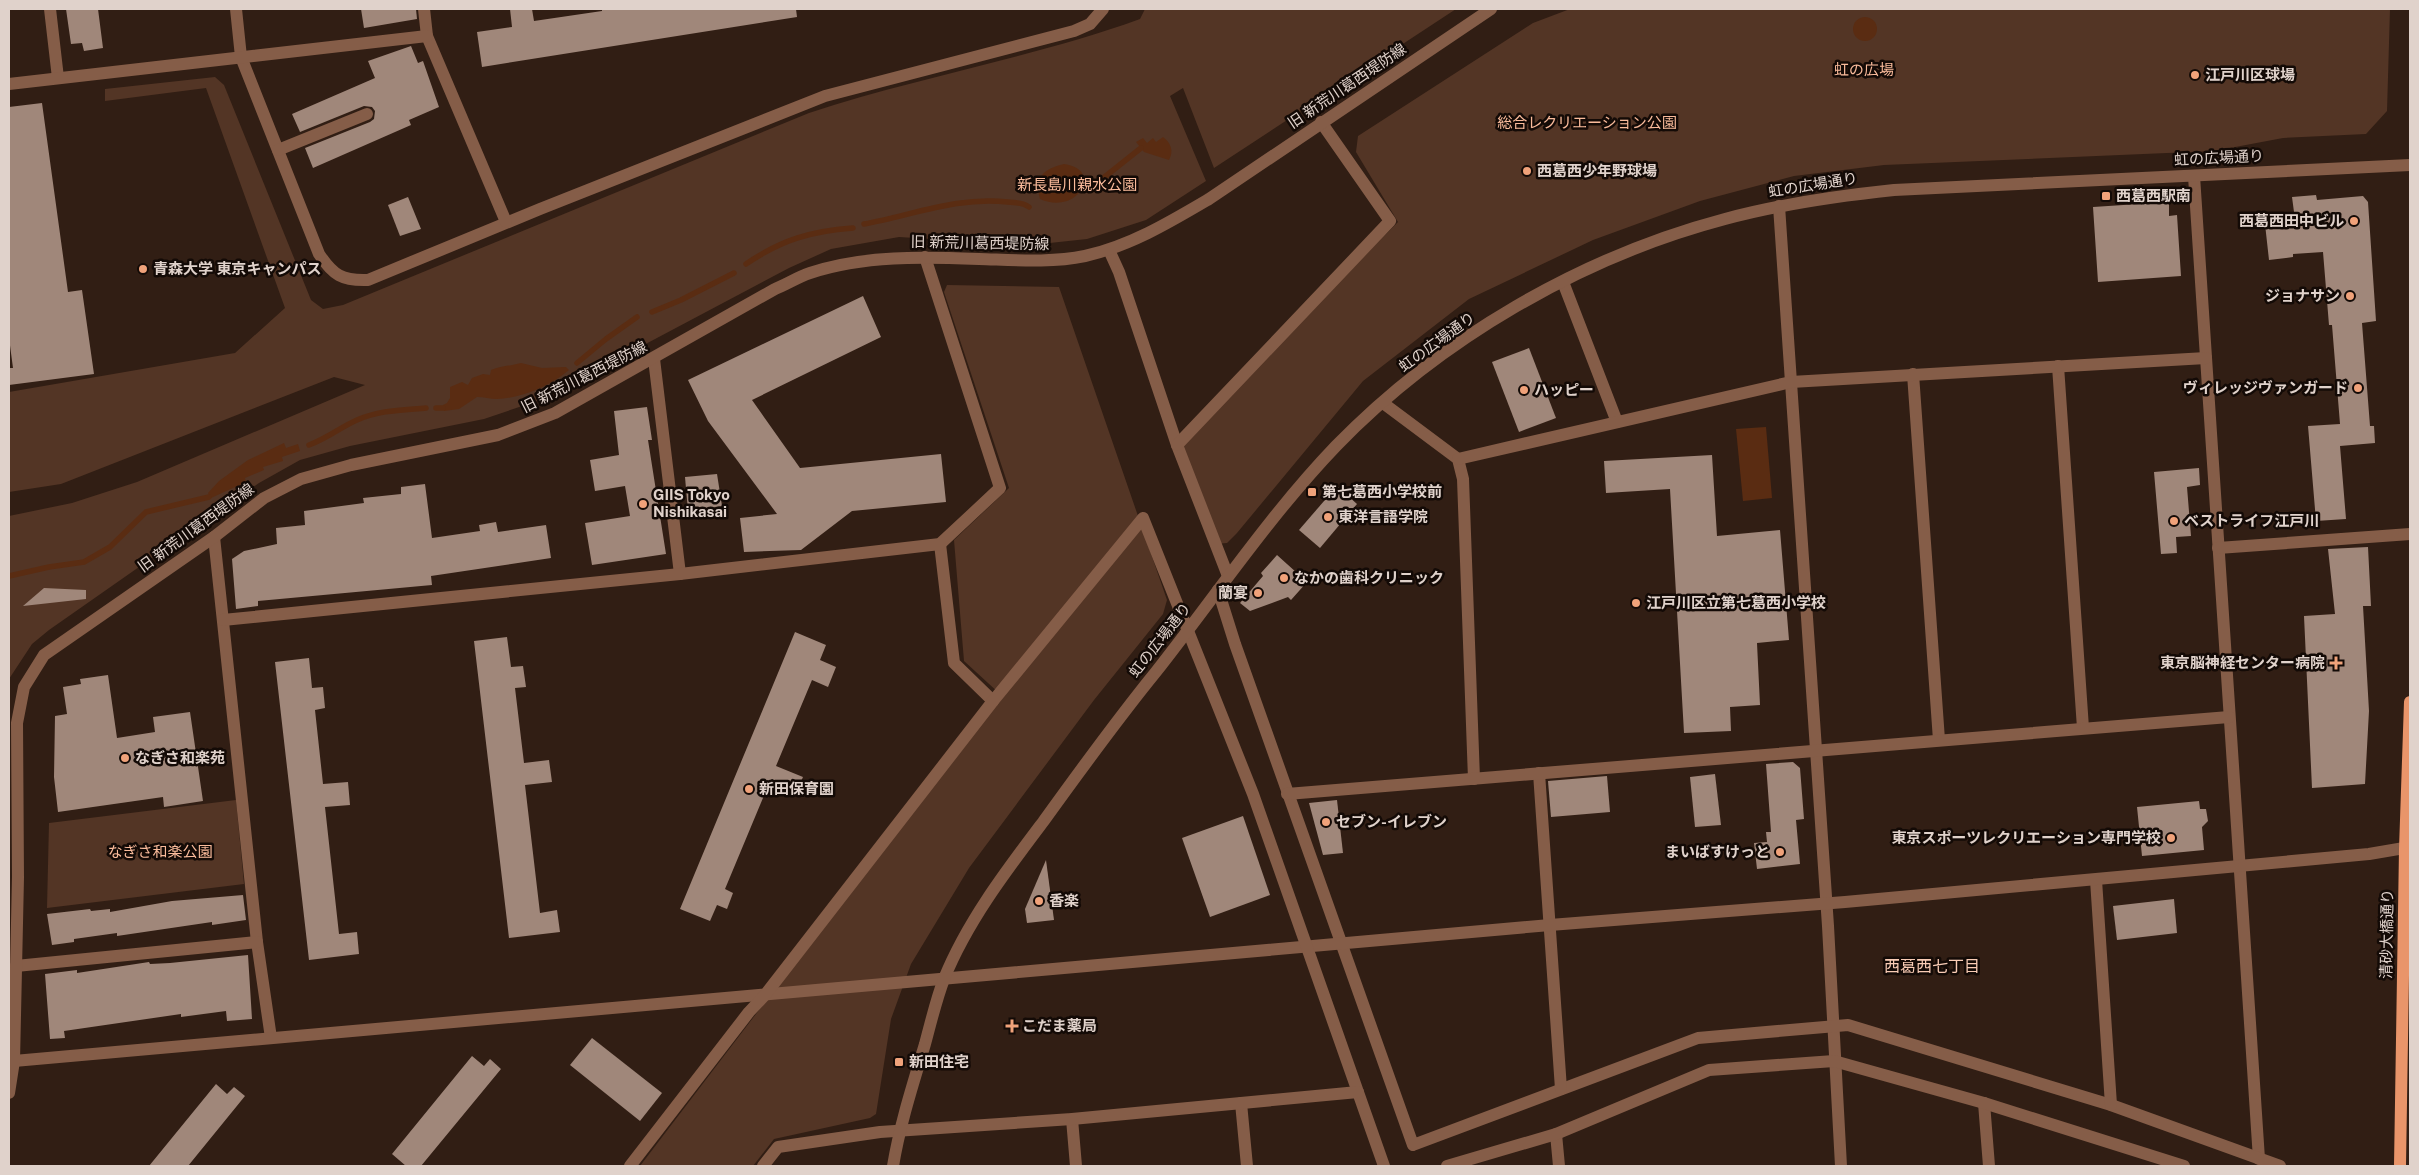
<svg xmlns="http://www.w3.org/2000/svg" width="2419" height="1175" font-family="'Public Sans','Noto Sans JP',sans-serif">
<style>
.green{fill:#533525}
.water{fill:#5a2c12}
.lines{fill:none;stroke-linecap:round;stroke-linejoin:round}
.stream{stroke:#5a2c12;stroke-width:5.5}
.building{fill:#a0877a}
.minor{stroke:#855d48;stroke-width:12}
.major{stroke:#e9956a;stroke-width:12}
.poi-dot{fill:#f0a27a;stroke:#130a06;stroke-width:2}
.labels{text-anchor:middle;stroke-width:5;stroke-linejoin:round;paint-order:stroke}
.park-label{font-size:15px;fill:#fabb9b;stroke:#130a06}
.poi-label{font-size:15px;font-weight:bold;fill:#e0d2cb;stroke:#130a06;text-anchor:start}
.street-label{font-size:15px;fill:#e0d2cb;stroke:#130a06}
.neighbourhood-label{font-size:16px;fill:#f9ccb5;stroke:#130a06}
</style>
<rect width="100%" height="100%" fill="#311e14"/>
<!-- green -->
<g class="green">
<path d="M1145 9H1456L1214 168 1183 88 1170 96 1206 181 1146 220 1087 239 1031 245 899 237 831 249 789 268 540 400 484 419 350 446 300 460 259 483 49 630 32 644 9 679V516L72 503 137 482 365 385 334 377 61 484 9 492V392L235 353 285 308 206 88 105 101V89L215 77 224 85 311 300 323 309 343 305 809 113C918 77 1032 58 1140 19Z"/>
<path d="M1570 9H2390L2387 111 2366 134 2283 138 2214 151 1884 165 1794 176 1700 201 1593 240 1469 299 1363 381 1237 533 1227 543 1215 544 1178 445 1398 222 1356 152 1358 136 1533 23Z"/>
<path d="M947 285 1059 287 1167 600 1163 614 1094 700 969 868 911 964 891 1019 876 1114 870 1118 774 1139 753 1166H640L1000 694 964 661 954 540 1009 488 944 292Z"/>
<path d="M236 800 244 884 47 908 49 823Z"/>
</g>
<!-- water -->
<g class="water">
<circle cx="1865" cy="29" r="12"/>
<path d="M1163 137C1171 143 1174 151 1169 160L1144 152 1136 142 1143 138 1147 143 1153 138 1156 142Z"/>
<path d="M1064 164C1104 169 1078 216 1040 199 1034 177 1043 169 1064 164Z"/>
<path d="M521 363 542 368 566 367 569 370C550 386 522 398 497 399 490 399 484 397 477 397L459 409 444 411 443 405 447 403 450 398V387L462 382 468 385 472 378 483 374 490 375 491 370C501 366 510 366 521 363Z"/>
<path d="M1766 427 1772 498 1743 501 1736 429Z"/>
<path d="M284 443 286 448 298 444 300 451 282 457 283 461 263 467 264 470 245 478 246 482 211 498 208 493 219 481 248 460Z"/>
</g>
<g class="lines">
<!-- stream -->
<g class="stream">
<path d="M1102 179 1141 148"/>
<path d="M864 224C913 215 958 196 1008 202 1016 203 1023 202 1029 207"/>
<path d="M746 264C781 240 811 231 853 228"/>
<path d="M652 312 681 300 734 273"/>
<path d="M577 363 606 339 637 317"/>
<path d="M436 408H443"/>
<path d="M309 445C326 439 341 427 357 420 379 410 403 410 426 408"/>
<path d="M9 576 49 567 84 562 110 547 146 512 209 497"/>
</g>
</g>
<!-- building -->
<g class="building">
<path d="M66 9H98L103 48 84 51 82 43 71 44Z"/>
<path d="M361 9H416L417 19 364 28Z"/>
<path d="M510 9H532L534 21 602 11V9H796L797 17 482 67 477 32 512 27Z"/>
<path d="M411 46 418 63 423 61 439 107 409 120 411 125 313 168 305 148 370 122 374 119 375 111 372 107 364 106 300 132 292 114 375 78 368 61Z"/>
<path d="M42 103 68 292 82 290 94 374 9 385V368H13L9 338V107Z"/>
<path d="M2316 195 2317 200 2363 196 2368 202 2376 321 2362 323 2370 426H2374L2375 443 2340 446 2346 519 2316 521 2308 426 2340 424 2332 325H2329L2323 252 2293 254V257L2269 260 2264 215 2294 212 2292 197Z"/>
<path d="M408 197 421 229 400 236 388 205Z"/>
<path d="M2169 202V216L2177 215 2181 276 2098 282 2093 207Z"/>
<path d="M863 296 881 337 752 400 800 468 941 454 946 502 852 511 801 550 744 552 740 518 777 514 708 421 688 380Z"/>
<path d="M1529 348 1556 418 1519 432 1492 362Z"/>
<path d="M647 407 652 440H648L666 554 592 565 585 523 630 516 625 486 595 491 590 460 619 455 614 411Z"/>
<path d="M1712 455 1717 536 1780 530 1789 640 1757 643 1760 705 1730 707 1731 731 1684 733 1670 489 1606 493 1604 461Z"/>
<path d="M2199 468 2200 485 2187 487 2191 536 2176 537 2177 553 2161 554 2154 472Z"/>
<path d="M717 474 722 506 688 511 685 477Z"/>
<path d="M425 484 432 538 480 531 479 525 496 522 498 532 546 525 551 558 431 576 432 585 258 601V606L236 609 232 559 244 551 277 544 276 528 305 525 304 511 364 503 363 498 401 494V487Z"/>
<path d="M1337 486 1357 504 1320 548 1299 530Z"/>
<path d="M2368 547 2371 606H2363L2369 711 2365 784 2312 788 2304 616 2335 614 2328 549Z"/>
<path d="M1277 555 1307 582 1291 600 1288 597 1250 611 1240 603 1263 576 1261 573Z"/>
<path d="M44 588 86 590V599L23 606Z"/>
<path d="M795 632 826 645 820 660 836 667 828 687 812 680 776 766 803 777 794 797 768 786 725 889 733 893 727 909 717 905 710 921 680 909Z"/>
<path d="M507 637 511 667 523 666 526 687 515 688 524 763 549 760 552 782 525 785 540 913 557 910 560 932 509 938 474 641Z"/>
<path d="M309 658 312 688 323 687 325 708 315 710 323 784 348 782 350 805 325 807 339 934 357 932 359 954 309 960 275 662Z"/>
<path d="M108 675 117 738 155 732 153 717 190 712 203 801 164 807 163 797 58 812 54 777 55 716 67 714 63 687 81 684 80 679Z"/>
<path d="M1793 762 1800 768 1804 819 1796 820 1800 864 1757 869 1754 843 1767 842 1766 832H1771L1766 764Z"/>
<path d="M1715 774 1721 825 1695 827 1690 777Z"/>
<path d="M1607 776 1610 812 1551 817 1548 781Z"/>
<path d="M1337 800 1343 853 1323 855 1309 803Z"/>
<path d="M2199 801 2200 809H2206L2208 821 2202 827 2204 850 2142 856 2137 807Z"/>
<path d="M1243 816 1270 895 1210 917 1182 838Z"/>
<path d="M1046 860 1054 920 1027 923 1025 909Z"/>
<path d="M243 895 246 920 212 925V922L117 936V933L74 939V942L52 945 47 914 90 909 91 911 110 909V912L172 901Z"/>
<path d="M2174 899 2177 933 2117 940 2113 906Z"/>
<path d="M248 955 252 1019 227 1021 226 1011 181 1017V1014L64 1031 65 1038 50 1039 45 974 77 970V973L149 962 150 964 170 963Z"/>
<path d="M592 1038 662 1093 640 1121 570 1065Z"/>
<path d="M472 1056 484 1066 490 1059 501 1069 421 1166H406L392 1154Z"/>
<path d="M216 1084 227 1094 234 1087 245 1096 188 1166H149Z"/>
</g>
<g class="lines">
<!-- minor -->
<g class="minor">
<path d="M50 9 58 78"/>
<path d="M236 9 241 57 319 254C333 275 342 281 368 280L540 209 825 96 1074 31 1090 24 1103 9"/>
<path d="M424 9 427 36 506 222"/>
<path d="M9 84 427 36"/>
<path d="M278 150 367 114"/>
<path d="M2194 176 2259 1159"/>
<path d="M1779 206 1828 926 1841 1166"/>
<path d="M1109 250 1119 272 1177 445 1228 576"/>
<path d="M1563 282 1617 422"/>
<path d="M654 359 680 574"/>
<path d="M2058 366 2083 728"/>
<path d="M1913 374 1939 740"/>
<path d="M1383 403 1458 459 1463 479 1474 779"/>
<path d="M1177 445 1390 221 1321 122"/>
<path d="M1458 459 1791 382 2206 358"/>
<path d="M214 537 257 942 271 1038"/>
<path d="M940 544 954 663 993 701"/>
<path d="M2218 548 2410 534"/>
<path d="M1218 590 1235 644 1413 1145 1698 1038 1848 1025 2111 1105 2280 1166"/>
<path d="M223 620 680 574 940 544 1000 488 925 257"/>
<path d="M1539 773 1561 1089"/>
<path d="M1287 794 2229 717"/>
<path d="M2096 880 2111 1105"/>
<path d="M16 966 257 942"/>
<path d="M14 1061 1550 925 1845 902 2369 854 2410 847"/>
<path d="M9 1093 14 1061 18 877 17 723 24 687 44 655 214 537 264 498 301 479 351 465 498 435 555 413 775 289C787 284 798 277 810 273 864 255 923 257 979 259 1014 260 1051 263 1085 256 1130 246 1170 222 1209 199L1491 9"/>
<path d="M1241 1103 1247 1166"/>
<path d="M1984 1103 1989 1166"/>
<path d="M1072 1119 1076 1166"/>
<path d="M1556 1134 1559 1166"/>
<path d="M630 1166 749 1012 765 995 993 701 1143 518 1253 794 1384 1166"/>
<path d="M763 1166 778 1147 880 1132 1072 1119 1358 1092"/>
<path d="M893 1166C900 1124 913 1084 925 1044 931 1022 936 1000 944 979 967 922 1006 871 1043 822 1079 772 1116 721 1155 673 1215 597 1269 516 1336 446 1440 339 1581 257 1725 219 1780 204 1837 196 1894 190L2410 165"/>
<path d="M1447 1166 1556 1134 1709 1070 1834 1061 1984 1103 2184 1166"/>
</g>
<!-- major -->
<path class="major" d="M2400 1166 2405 849 2410 702"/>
</g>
<!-- markers -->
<g class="poi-dot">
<circle cx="2195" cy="75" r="5"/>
<circle cx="1527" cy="171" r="5"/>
<rect x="2101" y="191" width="10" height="10" rx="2.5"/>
<circle cx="2354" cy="221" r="5"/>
<circle cx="143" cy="269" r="5"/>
<circle cx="2350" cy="296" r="5"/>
<circle cx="2358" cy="388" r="5"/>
<circle cx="1524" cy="390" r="5"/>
<rect x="1307" y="487" width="10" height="10" rx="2.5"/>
<circle cx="643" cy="504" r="5"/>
<circle cx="1328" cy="517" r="5"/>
<circle cx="2174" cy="521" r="5"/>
<circle cx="1284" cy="578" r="5"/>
<circle cx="1258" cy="593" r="5"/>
<circle cx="1636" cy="603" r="5"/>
<path d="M2333.5 655.5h5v5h5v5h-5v5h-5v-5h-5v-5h5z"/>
<circle cx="125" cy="758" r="5"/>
<circle cx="749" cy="789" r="5"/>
<circle cx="1326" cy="822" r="5"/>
<circle cx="2171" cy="838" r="5"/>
<circle cx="1780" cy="852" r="5"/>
<circle cx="1039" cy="901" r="5"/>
<path d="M1009.5 1018.5h5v5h5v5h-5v5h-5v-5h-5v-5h5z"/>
<rect x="894" y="1057" width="10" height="10" rx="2.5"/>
</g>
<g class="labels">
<!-- park labels -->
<g class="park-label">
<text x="1864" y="75">虹の広場</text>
<text x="1587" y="128">総合レクリエーション公園</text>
<text x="1077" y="190">新長島川親水公園</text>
<text x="160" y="857">なぎさ和楽公園</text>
</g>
<!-- poi labels -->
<g class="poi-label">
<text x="2205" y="80">江戸川区球場</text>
<text x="1537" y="176">西葛西少年野球場</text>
<text x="2116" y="201">西葛西駅南</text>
<text x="2344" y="226" text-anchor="end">西葛西田中ビル</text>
<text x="153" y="274">青森大学 東京キャンパス</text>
<text x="2340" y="301" text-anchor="end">ジョナサン</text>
<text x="2348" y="393" text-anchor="end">ヴィレッジヴァンガード</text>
<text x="1534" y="395">ハッピー</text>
<text x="1322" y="497">第七葛西小学校前</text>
<text x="653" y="500">GIIS Tokyo<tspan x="653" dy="17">Nishikasai</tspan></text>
<text x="1338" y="522">東洋言語学院</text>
<text x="2184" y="526">ベストライフ江戸川</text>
<text x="1294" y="583">なかの歯科クリニック</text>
<text x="1248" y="598" text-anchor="end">蘭宴</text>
<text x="1646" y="608">江戸川区立第七葛西小学校</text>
<text x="2325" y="668" text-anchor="end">東京脳神経センター病院</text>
<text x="135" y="763">なぎさ和楽苑</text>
<text x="759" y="794">新田保育園</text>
<text x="1336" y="827">セブン-イレブン</text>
<text x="2161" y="843" text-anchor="end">東京スポーツレクリエーション専門学校</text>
<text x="1770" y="857" text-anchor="end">まいばすけっと</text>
<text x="1049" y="906">香楽</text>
<text x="1022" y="1031">こだま薬局</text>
<text x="909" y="1067">新田住宅</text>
</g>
<!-- street labels -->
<g class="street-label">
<text transform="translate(1347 86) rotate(-34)" y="5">旧 新荒川葛西堤防線</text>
<text transform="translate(2219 158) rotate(-3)" y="5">虹の広場通り</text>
<text transform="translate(1813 185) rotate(-9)" y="5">虹の広場通り</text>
<text transform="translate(980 243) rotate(1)" y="5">旧 新荒川葛西堤防線</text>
<text transform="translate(1437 342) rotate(-36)" y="5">虹の広場通り</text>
<text transform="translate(584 377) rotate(-27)" y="5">旧 新荒川葛西堤防線</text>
<text transform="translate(196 528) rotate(-36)" y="5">旧 新荒川葛西堤防線</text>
<text transform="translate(1160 640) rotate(-52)" y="5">虹の広場通り</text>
<text transform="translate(2387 934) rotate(-89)" y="5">清砂大橋通り</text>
</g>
<!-- neighbourhood labels -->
<g class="neighbourhood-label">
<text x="1932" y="972">西葛西七丁目</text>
</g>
</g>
<!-- border -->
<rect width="2419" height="1175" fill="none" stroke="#e0d2cb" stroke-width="20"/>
</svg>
